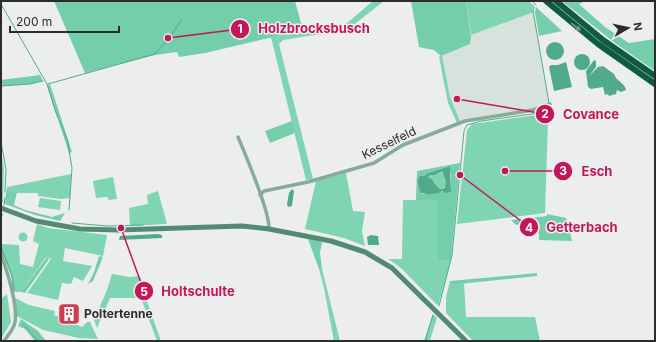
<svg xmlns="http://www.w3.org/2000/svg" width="656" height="342" font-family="Inter,sans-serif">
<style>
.built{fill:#d7e2dd}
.green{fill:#7ed4b3}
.forest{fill:#74cdab;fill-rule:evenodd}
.water{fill:#51ab8a;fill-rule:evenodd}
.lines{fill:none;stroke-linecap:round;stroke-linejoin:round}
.stream{stroke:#51ab8a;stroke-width:1}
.street{stroke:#87ab9b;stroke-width:3.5}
.secondary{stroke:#528a74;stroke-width:5}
.highway{stroke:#0e5a43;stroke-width:6}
.oneway{fill:#719d90}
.labels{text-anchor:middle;stroke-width:3;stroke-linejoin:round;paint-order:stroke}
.street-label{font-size:12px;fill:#2b2d2c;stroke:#ebeeed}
.poi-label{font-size:12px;font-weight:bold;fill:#2b2d2c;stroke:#ebeeed;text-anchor:start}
.leader{fill:none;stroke:#c2185b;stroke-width:1.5}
.callout-dot{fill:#c2185b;stroke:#ebeeed;stroke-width:1.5}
.mark-label{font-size:12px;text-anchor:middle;font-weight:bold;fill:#fff}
.callout-label{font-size:13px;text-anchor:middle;font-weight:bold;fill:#c2185b;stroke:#ebeeed;stroke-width:3;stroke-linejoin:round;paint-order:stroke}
</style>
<rect width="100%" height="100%" fill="#ebeeed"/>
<!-- built -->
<path class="built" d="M534 12 536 32 548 103 536 109 460 121 450 97 442 55 470 44 471 35Z"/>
<!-- green -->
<g class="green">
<path d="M373 1H384L347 30 283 40 279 44 313 179 306 180 271 37 346 24Z"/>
<path d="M466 1H529L535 7 534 12 471 35Z"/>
<path d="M442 55 450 97 460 121 457 123 448 103 439 57Z"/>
<path d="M543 114 546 115 548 119 545 213 457 224 467 130 472 124Z"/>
<path d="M1 151 4 168 3 203 1 202Z"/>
<path d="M442 171 446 182V187L440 189 433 183 432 179 428 177 430 175H435Z"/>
<path d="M346 173 353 211 365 212 362 231 365 246 344 238 305 229 316 181Z"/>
<path d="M71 174 70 198 61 199 38 196V193H6L7 187Z"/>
<path d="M113 177 117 199 108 200V197L96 198 93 181Z"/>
<path d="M158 191 167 224 130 226 129 208 148 204 147 195Z"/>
<path d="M40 198 61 201 60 210 38 207Z"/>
<path d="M403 200H438V259L451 260 438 306 401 268 388 259H402Z"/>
<path d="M37 224 48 228 107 235 103 256 65 248 63 261 92 266 83 281 74 277 71 284 62 283 58 300 27 293 51 259 46 257 21 292H13L11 276 1 250V244L19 245 20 264 33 267 39 244 33 241Z"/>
<circle cx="23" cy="237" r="4.5"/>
<path d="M319 269H322L340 341H334L324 288Z"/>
<path d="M112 274 129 277 140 276 144 293 161 341H157L141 298H110L97 328 94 320 107 290Z"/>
<path d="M464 283 466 317H535L540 341H473L446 313V297L449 285Z"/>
<path d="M7 294 11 322 1 339V299Z"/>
<path d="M15 298 29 305 55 311 54 315 82 327 87 322H90L98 339 79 338 43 330 17 316Z"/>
<path d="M433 314 437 318 430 340 424 341Z"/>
</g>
<!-- forest -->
<g class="forest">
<path d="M54 1H295L303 30 205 53 179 57 177 52 155 55 85 73Z"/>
<path d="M411 1H466L471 38 470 44 441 56 434 50 419 47Z"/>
<path d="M562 1H585L579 4 605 27 629 43 655 39V71L615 43Z"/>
<path d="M536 7 537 8 562 31 539 36 535 13Z"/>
<path d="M40 75 43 81 29 84 1 86V80Z"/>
<path d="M50 84 72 152 69 153 47 85Z"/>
<path d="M292 121 295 133 270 143 265 131Z"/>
<path d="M460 163 451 260H438V200H416L417 171ZM449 166 451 175V191L423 194 420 192 417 181 428 173Z"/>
<path d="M17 192 14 205 25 210 52 217 65 213 60 221 35 215 5 204 6 193Z"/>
<path d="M547 214 566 218 572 241 539 240V233L527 223 516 225 511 220 547 216Z"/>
<path d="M308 239 322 242 320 253 322 269H319Z"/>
<path d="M99 256 103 257 93 281 88 284 94 272Z"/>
<path d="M47 257 49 259 25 293 21 292Z"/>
<path d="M537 273V276L449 285 450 281Z"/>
<path d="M21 319 38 331 46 341H35L25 329 18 326Z"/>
</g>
<!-- water -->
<g class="water">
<circle cx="555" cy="51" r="9"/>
<circle cx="582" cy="62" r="8"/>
<path d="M594 60 596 61V67L589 76 598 67 603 66 614 74C616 81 625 83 626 90L621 92 617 90 616 94 609 96 608 94 605 95 603 87 591 89 588 87 586 71Z"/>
<path d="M566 62 572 87 554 91 549 67 551 65H558Z"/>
<path d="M450 166 451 192 445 193 442 191C438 195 424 195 420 192L417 181 420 176H424L428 173ZM442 171 446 182 445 188 440 189 434 183 432 179 428 177 430 175H435Z"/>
<path d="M292 189 294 191 292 206 288 207 287 204 289 193Z"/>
<path d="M158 234 162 235V238L119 240 120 236Z"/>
<path d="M371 235 378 236 379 245H368L367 237Z"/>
</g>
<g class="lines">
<!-- stream -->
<g class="stream">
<path d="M532 1 536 5"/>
<path d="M1 4 47 84 56 113 67 139 72 168 69 210"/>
<path d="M533 11 549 103"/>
<path d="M48 84 155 54 170 37 182 19"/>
<path d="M1 86 30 84 43 81"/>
<path d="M1 142 6 169 5 192"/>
<path d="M4 205 5 198"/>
<path d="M1 217 3 214"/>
<path d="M72 223 107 226 143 225"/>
<path d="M1 247 12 275 14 289"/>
<path d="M439 306 452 255 464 131 467 125 481 121 546 112 550 110 549 106"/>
<path d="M23 324 38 341"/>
<path d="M425 341 433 315"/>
</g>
<!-- street -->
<g class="street">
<path d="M238 137C246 156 270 212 269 229"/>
<path d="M260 195 264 191 308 182 374 163 403 145 465 121 533 110 550 104"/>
<path d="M1 254C7 271 18 303 15 322 14 329 8 335 4 341"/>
</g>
<!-- secondary -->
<path class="secondary" d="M1 208 36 221 80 229 118 230 242 226 269 229 331 241 365 252 392 268 466 341"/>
<!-- highway -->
<g class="highway">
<path d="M546 1 598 44 655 84"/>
<path d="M556 1 603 40 655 76"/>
</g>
</g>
<!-- one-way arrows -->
<defs><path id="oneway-solid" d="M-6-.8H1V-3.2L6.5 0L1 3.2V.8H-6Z"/></defs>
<use class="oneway" href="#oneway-solid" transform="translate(576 27) rotate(39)"/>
<!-- icons -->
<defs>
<g id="building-square" transform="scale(1.15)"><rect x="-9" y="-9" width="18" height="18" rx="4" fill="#ce3d52" stroke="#ebeeed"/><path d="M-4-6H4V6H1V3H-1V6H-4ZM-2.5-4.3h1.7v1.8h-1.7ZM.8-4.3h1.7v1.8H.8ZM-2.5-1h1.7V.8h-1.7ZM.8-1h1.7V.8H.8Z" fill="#fff"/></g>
</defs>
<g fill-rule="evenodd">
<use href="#building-square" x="69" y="314"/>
</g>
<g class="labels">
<!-- street labels -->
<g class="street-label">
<text transform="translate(389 143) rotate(-26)" y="4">Kesselfeld</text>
</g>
<!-- poi labels -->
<g class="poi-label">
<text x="84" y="318">Poltertenne</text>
</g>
</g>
<!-- callouts -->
<path class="leader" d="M168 38L240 29M457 99L545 114M505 171L563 171M460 175L529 227M121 228L144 291"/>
<g class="callout-dot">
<circle cx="168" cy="38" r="4"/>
<circle cx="457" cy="99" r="4"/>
<circle cx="505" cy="171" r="4"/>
<circle cx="460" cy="175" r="4"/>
<circle cx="121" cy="228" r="4"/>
<circle cx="240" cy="29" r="10"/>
<circle cx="545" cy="114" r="10"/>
<circle cx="563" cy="171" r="10"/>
<circle cx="529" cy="227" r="10"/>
<circle cx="144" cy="291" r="10"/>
</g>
<g class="mark-label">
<text x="240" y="33">1</text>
<text x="545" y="118">2</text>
<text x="563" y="175">3</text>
<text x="529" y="232">4</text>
<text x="144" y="296">5</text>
</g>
<g class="callout-label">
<text x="314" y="33">Holzbrocksbusch</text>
<text x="591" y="119">Covance</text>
<text x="597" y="176">Esch</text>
<text x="582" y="232">Getterbach</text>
<text x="198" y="296">Holtschulte</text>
</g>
<!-- border -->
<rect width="656" height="342" fill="none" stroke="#2b2d2c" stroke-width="4"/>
<!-- north arrow -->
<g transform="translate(628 28) rotate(81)" stroke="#ebeeed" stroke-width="3" paint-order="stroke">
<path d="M0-3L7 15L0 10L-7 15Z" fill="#2b2d2c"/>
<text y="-6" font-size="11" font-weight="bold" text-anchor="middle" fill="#2b2d2c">N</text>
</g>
<!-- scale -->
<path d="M10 26v6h109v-6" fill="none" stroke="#2b2d2c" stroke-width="2"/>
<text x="16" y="26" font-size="12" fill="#2b2d2c" stroke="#ebeeed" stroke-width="3" paint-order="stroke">200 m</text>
</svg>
